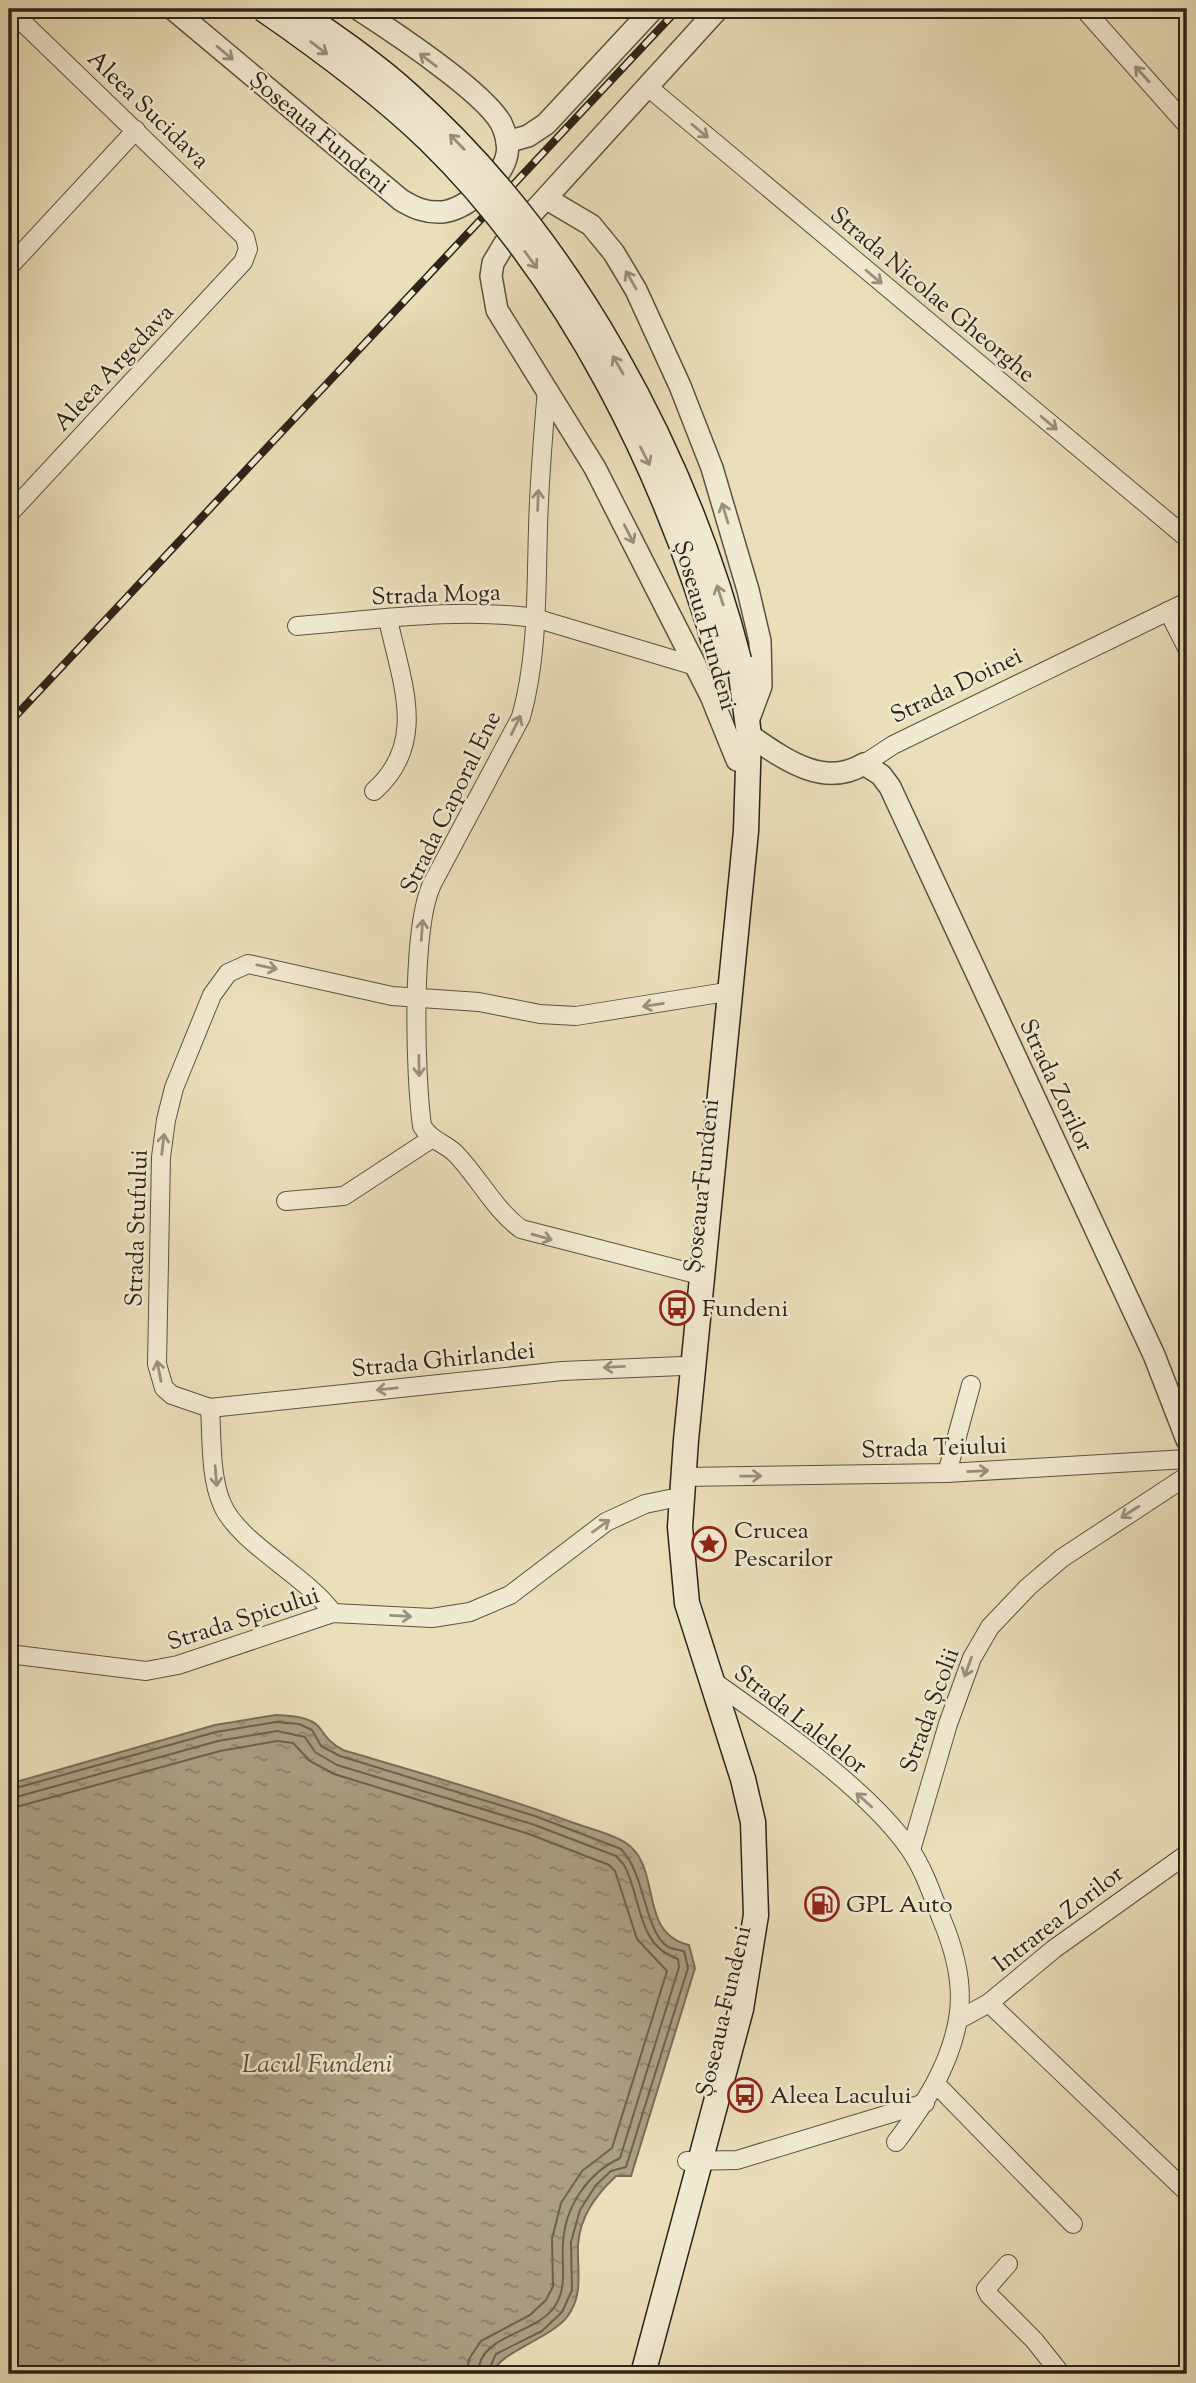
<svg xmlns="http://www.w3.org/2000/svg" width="1196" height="2383" font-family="'Sorts Mill Goudy',serif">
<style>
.water{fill:url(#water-ripples);stroke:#796d59;stroke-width:2}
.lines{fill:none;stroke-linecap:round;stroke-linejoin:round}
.shore{stroke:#6c614e;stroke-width:2}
.minor-casing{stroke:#5e5241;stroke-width:20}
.tertiary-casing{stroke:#5e5241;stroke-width:24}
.secondary-casing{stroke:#2f2319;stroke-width:27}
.minor{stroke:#f1ead2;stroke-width:18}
.tertiary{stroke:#f1ead2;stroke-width:21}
.secondary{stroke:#f1ead2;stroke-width:24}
.rail-casing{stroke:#2f2319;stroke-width:8}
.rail{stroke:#f1ead2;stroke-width:5;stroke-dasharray:16;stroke-linecap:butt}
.secondary-bridge-casing{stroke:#2f2319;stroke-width:27;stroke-linecap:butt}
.secondary-bridge{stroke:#f1ead2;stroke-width:24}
.oneway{stroke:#9a907f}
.labels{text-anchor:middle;stroke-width:5;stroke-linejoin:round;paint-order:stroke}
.street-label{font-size:24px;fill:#2f2319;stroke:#f1ead2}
.poi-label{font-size:24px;fill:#2f2319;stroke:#f1ead2;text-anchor:start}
.water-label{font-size:26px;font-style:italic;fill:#5a4e3e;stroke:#f1ead2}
</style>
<defs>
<pattern id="water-ripples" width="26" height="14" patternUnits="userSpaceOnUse" patternTransform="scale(1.75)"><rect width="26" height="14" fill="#aa9f83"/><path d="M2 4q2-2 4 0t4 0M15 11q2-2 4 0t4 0" fill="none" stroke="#8b816a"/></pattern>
</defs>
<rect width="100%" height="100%" fill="#eadfb9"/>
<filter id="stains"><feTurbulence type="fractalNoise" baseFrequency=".00286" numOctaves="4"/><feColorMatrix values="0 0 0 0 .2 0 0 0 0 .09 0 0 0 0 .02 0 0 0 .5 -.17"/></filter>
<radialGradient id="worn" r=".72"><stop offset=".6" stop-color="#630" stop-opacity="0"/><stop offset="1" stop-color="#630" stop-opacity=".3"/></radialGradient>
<!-- water -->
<path class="water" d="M276 1715C290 1716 309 1716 319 1727 327 1738 330 1743 343 1750 419 1773 496 1794 571 1822 587 1828 611 1833 626 1843 663 1868 637 1933 689 1945L695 1968 631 2176H616C596 2195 580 2216 578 2245 577 2270 584 2295 567 2317 550 2339 496 2353 493 2374H9V1784L215 1725Z"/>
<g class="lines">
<!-- shore -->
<g class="shore">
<path d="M9 1790 216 1732 276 1722 299 1724 312 1730 321 1746 340 1756 535 1816 621 1849C646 1875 644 1931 668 1947 672 1949 679 1950 684 1951L688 1968 626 2167 611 2171 596 2185 580 2210 571 2242 572 2290 562 2312 542 2331 496 2354 487 2374"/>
<path d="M9 1799 218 1741 277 1731 305 1737 315 1752 337 1765 532 1824 616 1856 624 1865C642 1897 636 1946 678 1959L679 1967 620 2158C588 2173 565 2206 563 2243 561 2265 568 2286 555 2306 536 2335 478 2334 478 2374"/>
<path d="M9 1809 220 1751 277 1741 293 1743 310 1761 334 1774 529 1834 609 1865 615 1871 637 1939 667 1971 612 2148 582 2171 561 2203 552 2239 553 2286 546 2300 530 2315 481 2341 469 2359 467 2374"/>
</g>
<!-- minor casing -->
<g class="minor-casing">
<g id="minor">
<path d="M1084 9 1187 125"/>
<path d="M648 87 1187 538"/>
<path d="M9 267 136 130"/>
<path d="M547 389C543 436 539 482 538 529 536 591 538 657 521 717L432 884C411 929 415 1074 422 1126 431 1141 445 1143 456 1154 479 1178 494 1209 521 1229L692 1273"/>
<path d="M9 514 243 262 248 249 245 237 9 9"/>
<path d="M1168 611 1187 648"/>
<path d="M297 626C375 620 457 607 535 618L695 666"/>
<path d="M864 764 893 745 1187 602"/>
<path d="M374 791C429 742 401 682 388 619"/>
<path d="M286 1201 344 1196 431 1139"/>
<path d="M682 1366 562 1371 210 1408 172 1395 164 1388 157 1364 161 1157 166 1120 174 1088 212 995 228 973 248 964 392 996 479 1002 540 1014 576 1016 720 993"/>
<path d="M210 1408C212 1438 210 1477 222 1504 238 1543 306 1575 333 1613"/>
<path d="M947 1473 971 1385"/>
<path d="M683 1477 947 1473 1187 1459"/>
<path d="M9 1654 146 1671 178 1665 333 1613 432 1618 470 1612 510 1595 606 1522 645 1504 669 1499"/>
<path d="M710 1679C772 1723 866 1787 909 1848 924 1869 933 1897 942 1920 955 1951 964 1986 958 2019 950 2066 924 2105 896 2142"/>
<path d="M911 1850 948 1724 972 1658 990 1627 1028 1587 1062 1558 1187 1476"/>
<path d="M989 2003 1187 2192"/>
<path d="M958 2020 989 2003 1054 1949 1187 1854"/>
<path d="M936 2084 1073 2224"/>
<path d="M687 2161 737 2160 925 2103"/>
<path d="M1008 2264 986 2289 989 2295 1034 2340 1061 2374"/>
</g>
</g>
<!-- tertiary casing -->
<g class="tertiary-casing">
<g id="tertiary">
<path d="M173 9 401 200C414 208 426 213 442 212 466 210 503 178 507 154 509 144 505 131 501 123 483 91 392 31 358 9"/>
<path d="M718 9 505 243 493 263 491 276 497 310 595 468 711 696 737 760"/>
<path d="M507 142 528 136 546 124 653 9"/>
<path d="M547 199 591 225 614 253 636 290 680 386 712 468 748 590 760 641 761 686 748 721"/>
<path d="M749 735C783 758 823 789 864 764L881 775 890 787 1154 1355 1187 1440"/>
</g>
</g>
<!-- secondary casing -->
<g class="secondary-casing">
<path id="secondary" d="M643 2374 741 2009 756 1915 753 1822 743 1779 687 1603 680 1527 686 1440 746 831 749 735 739 660"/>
</g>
<!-- minor -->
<use href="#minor" class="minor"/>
<!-- tertiary -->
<use href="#tertiary" class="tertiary"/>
<!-- secondary -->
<use href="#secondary" class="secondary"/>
<!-- rail casing -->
<g class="rail-casing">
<path id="rail" d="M9 723 678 9"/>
</g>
<!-- rail -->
<use href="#rail" class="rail"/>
<!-- secondary-bridge casing -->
<g class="secondary-bridge-casing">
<g id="secondary-bridge">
<path d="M263 9C321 49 378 91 429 140 571 279 668 476 721 666"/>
<path d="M295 9C334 36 374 63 409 95 570 239 686 453 739 660"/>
</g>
</g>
<!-- secondary-bridge -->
<use href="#secondary-bridge" class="secondary-bridge"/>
</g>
<!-- one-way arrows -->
<defs><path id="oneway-shaft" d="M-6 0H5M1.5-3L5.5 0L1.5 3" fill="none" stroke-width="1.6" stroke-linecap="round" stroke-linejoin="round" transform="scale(1.75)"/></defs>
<g class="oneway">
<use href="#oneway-shaft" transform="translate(319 48) rotate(37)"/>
<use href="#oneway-shaft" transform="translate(225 53) rotate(40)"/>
<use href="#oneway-shaft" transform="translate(428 60) rotate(-143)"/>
<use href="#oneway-shaft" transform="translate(1142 74) rotate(-132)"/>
<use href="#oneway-shaft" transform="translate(700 131) rotate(40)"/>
<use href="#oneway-shaft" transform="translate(457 142) rotate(-134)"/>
<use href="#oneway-shaft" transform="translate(531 260) rotate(54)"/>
<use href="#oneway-shaft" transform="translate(874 277) rotate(40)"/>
<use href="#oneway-shaft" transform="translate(631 280) rotate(-120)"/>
<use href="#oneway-shaft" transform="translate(618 365) rotate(-120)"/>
<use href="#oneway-shaft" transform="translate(1049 423) rotate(40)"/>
<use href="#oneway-shaft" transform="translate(645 456) rotate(63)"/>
<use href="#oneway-shaft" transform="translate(538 500) rotate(-88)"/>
<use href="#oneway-shaft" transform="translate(725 513) rotate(-107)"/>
<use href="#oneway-shaft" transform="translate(629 534) rotate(63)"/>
<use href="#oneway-shaft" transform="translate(720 595) rotate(-108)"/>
<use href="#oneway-shaft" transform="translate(516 725) rotate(-64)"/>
<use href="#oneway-shaft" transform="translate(422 930) rotate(-86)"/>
<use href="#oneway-shaft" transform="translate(267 967) rotate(12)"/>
<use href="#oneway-shaft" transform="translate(653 1005) rotate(171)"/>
<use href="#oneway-shaft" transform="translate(419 1066) rotate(89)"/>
<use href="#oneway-shaft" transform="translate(163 1144) rotate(-83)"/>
<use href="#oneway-shaft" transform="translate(542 1237) rotate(16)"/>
<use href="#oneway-shaft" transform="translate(614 1367) rotate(177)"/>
<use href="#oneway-shaft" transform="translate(159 1371) rotate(-101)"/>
<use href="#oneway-shaft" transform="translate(387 1389) rotate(174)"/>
<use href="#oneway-shaft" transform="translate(978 1471) rotate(-3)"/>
<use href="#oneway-shaft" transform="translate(216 1476) rotate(85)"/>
<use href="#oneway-shaft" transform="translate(751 1476) rotate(-1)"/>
<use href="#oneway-shaft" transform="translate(1130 1512) rotate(147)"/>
<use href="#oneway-shaft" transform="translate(601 1526) rotate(-36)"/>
<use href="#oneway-shaft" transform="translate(401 1616) rotate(3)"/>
<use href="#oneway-shaft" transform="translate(968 1667) rotate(110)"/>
<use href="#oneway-shaft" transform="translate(864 1800) rotate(-138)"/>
</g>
<!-- icons -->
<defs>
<g id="bus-ring" transform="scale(1.75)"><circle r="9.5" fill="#f1ead2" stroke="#8f2418" stroke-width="1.5"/><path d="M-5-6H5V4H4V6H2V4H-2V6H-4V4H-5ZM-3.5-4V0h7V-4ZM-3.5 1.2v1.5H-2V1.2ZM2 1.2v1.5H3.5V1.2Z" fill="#8f2418"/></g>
<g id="sight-ring" transform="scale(1.75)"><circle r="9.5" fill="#f1ead2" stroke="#8f2418" stroke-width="1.5"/><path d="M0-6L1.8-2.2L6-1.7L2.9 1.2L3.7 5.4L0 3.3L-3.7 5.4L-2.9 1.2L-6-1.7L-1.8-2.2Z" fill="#8f2418"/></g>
<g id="fuel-ring" transform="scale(1.75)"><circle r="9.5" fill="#f1ead2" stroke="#8f2418" stroke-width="1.5"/><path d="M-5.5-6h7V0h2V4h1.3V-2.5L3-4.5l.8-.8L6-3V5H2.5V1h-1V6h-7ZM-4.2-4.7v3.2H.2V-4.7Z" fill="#8f2418"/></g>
</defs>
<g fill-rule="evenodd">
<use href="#bus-ring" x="677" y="1308"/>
<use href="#sight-ring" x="709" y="1544"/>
<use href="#fuel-ring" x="822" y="1904"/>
<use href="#bus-ring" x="745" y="2095"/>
</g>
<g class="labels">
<!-- street labels -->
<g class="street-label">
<text transform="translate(149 109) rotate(44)" y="8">Aleea Sucidava</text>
<text transform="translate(320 132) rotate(40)" y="8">Șoseaua Fundeni</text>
<text transform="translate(933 294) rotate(40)" y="8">Strada Nicolae Gheorghe</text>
<text transform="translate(113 367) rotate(-47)" y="8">Aleea Argedava</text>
<text transform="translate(436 594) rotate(-2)" y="8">Strada Moga</text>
<text transform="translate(706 625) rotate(74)" y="8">Șoseaua Fundeni</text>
<text transform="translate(956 685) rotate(-26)" y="8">Strada Doinei</text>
<text transform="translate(450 802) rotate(-64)" y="8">Strada Caporal Ene</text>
<text transform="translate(1057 1085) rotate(65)" y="8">Strada Zorilor</text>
<text transform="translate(701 1186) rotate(-84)" y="8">Șoseaua Fundeni</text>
<text transform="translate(136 1228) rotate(-88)" y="8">Strada Stufului</text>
<text transform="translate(443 1359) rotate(-6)" y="8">Strada Ghirlandei</text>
<text transform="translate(934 1447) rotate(-2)" y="8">Strada Teiului</text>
<text transform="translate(243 1618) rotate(-18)" y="8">Strada Spicului</text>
<text transform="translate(929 1710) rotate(-70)" y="8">Strada Școlii</text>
<text transform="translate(801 1719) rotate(38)" y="8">Strada Lalelelor</text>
<text transform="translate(1058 1918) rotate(-38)" y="8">Intrarea Zorilor</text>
<text transform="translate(723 2011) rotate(-77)" y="8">Șoseaua Fundeni</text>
</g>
<!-- poi labels -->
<g class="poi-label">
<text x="702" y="1316">Fundeni</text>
<text x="734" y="1538">Crucea<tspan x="734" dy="28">Pescarilor</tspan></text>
<text x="846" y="1912">GPL Auto</text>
<text x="770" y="2103">Aleea Lacului</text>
</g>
<!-- water labels -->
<g class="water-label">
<text x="317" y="2072">Lacul Fundeni</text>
</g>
</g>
<!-- margin -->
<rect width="1196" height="2383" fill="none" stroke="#eadfb9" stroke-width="35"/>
<rect x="10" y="10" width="1175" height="2362" fill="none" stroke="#2f2319" stroke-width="3.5"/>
<rect x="18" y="18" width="1161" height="2348" fill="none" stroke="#2f2319" stroke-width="2"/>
<rect width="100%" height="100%" filter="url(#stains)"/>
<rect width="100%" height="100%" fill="url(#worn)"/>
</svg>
